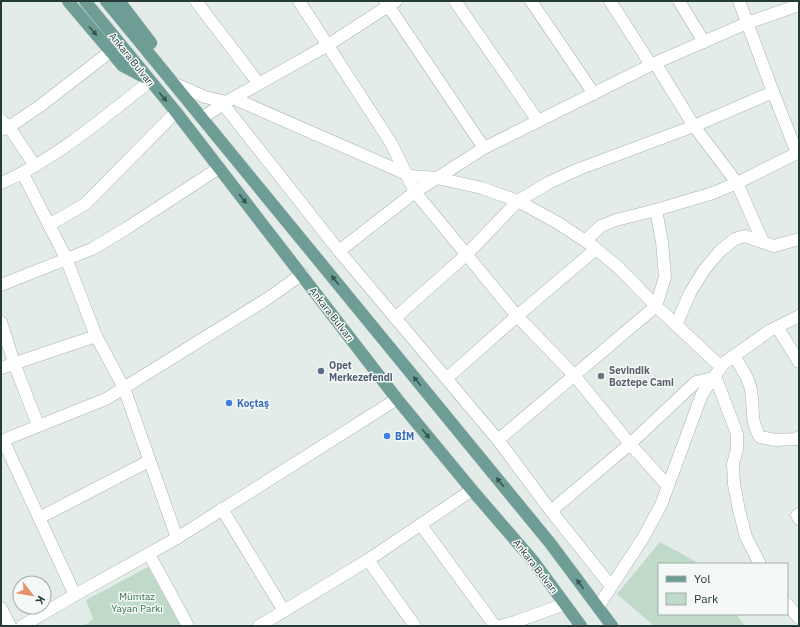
<svg xmlns="http://www.w3.org/2000/svg" width="800" height="627" font-family="'IBM Plex Sans',sans-serif">
<style>
.green{fill:#bfdac9}
.lines{fill:none;stroke-linecap:round;stroke-linejoin:round}
.minor-casing{stroke:#a7b3b0;stroke-width:13}
.major-casing{stroke:#c2c8c7;stroke-width:13}
.minor{stroke:#fff;stroke-width:12}
.major{stroke:#6d9d95;stroke-width:12}
.oneway{fill:#37544f}
.service-dot{fill:#5c6f8a;stroke:#f4f9f7;stroke-width:1.5}
.worship-dot{fill:#6b7280;stroke:#f4f9f7;stroke-width:1.5}
.shop-dot{fill:#3f7fe0;stroke:#f4f9f7;stroke-width:1.5}
.labels{text-anchor:middle;stroke-width:3;stroke-linejoin:round;paint-order:stroke}
.street-label{font-size:10px;fill:#253b38;stroke:#f4f9f7}
.service-label{font-size:10px;font-weight:bold;fill:#4e5e75;stroke:#f4f9f7;text-anchor:start}
.worship-label{font-size:10px;font-weight:bold;fill:#5b616d;stroke:#f4f9f7;text-anchor:start}
.shop-label{font-size:10px;font-weight:bold;fill:#366cbe;stroke:#f4f9f7;text-anchor:start}
.park-label{font-size:10px;fill:#336e50;stroke:#f4f9f7}
</style>
<rect width="100%" height="100%" fill="#e4ece9"/>
<!-- green -->
<g class="green">
<path d="M660 542 695 561 698 564H659V614H736L745 626H654L617 594Z"/>
<path d="M148 567 181 626H84L93 619 86 600Z"/>
</g>
<g class="lines">
<!-- minor casing -->
<g class="minor-casing">
<g id="minor">
<path d="M196 1 259 84"/>
<path d="M299 1 391 143 415 192 517 316 574 375 630 444 668 486"/>
<path d="M385 1 484 148"/>
<path d="M455 1 538 121"/>
<path d="M531 1 594 94"/>
<path d="M610 1 651 65"/>
<path d="M679 1 704 42"/>
<path d="M739 1 773 92 797 153"/>
<path d="M655 63 694 126 737 183 763 242"/>
<path d="M173 83 205 97 226 102"/>
<path d="M233 98 411 176 437 178 482 188 518 201 558 223 590 244 617 266 656 306 721 367"/>
<path d="M223 104 339 251 498 440 551 511 611 586"/>
<path d="M202 118 223 104 328 45 396 1"/>
<path d="M1 120 9 127 35 166"/>
<path d="M1 130 9 127 40 106 111 51"/>
<path d="M23 174 66 258 96 336 124 388 177 538"/>
<path d="M1 183C54 160 105 117 150 81"/>
<path d="M49 225 85 204 176 112"/>
<path d="M585 241 601 226 616 220 656 210 713 193 737 183 799 152"/>
<path d="M339 251 415 192 484 148 655 63 747 23 799 5"/>
<path d="M1 285 92 249 127 228 219 168"/>
<path d="M395 318 466 255 518 201 550 182 579 169 694 126 773 92"/>
<path d="M1 322 14 363 38 425"/>
<path d="M676 325 690 293 704 270 720 251 735 239 745 236 774 246 799 239"/>
<path d="M777 327 799 362"/>
<path d="M734 356C739 364 746 374 749 383 756 402 748 418 760 437L776 440 797 439 799 437"/>
<path d="M1 368 96 336"/>
<path d="M715 376 737 434V449L733 464 734 484 739 510 746 537 760 564"/>
<path d="M447 378 517 316 596 249"/>
<path d="M3 440 75 595"/>
<path d="M498 440 656 306 665 277 662 242 656 210"/>
<path d="M1 441 106 399 270 297 302 274"/>
<path d="M222 509 284 611"/>
<path d="M551 511 630 444 696 382 713 378"/>
<path d="M799 514 797 515 799 519"/>
<path d="M39 518 149 461"/>
<path d="M421 525 495 626"/>
<path d="M149 554 188 626"/>
<path d="M368 560 415 626"/>
<path d="M787 604 799 618"/>
<path d="M598 607 643 538 661 505 702 394 724 363 769 331 799 316"/>
<path d="M1 608 10 626"/>
<path d="M22 626 75 595 177 538 397 399"/>
<path d="M259 626 368 560 472 490"/>
<path d="M500 626 515 622 565 604"/>
</g>
</g>
<!-- major casing -->
<g class="major-casing">
<g id="major">
<path d="M68 1 123 66 144 77"/>
<path d="M85 1 176 112 397 399 472 490 534 562 581 626"/>
<path d="M106 1 550 543 612 626"/>
<path d="M119 1 151 43"/>
</g>
</g>
<!-- minor -->
<use href="#minor" class="minor"/>
<!-- major -->
<use href="#major" class="major"/>
</g>
<!-- one-way arrows -->
<defs><path id="oneway-solid" d="M-6-.8H1V-3.2L6.5 0L1 3.2V.8H-6Z"/></defs>
<g class="oneway">
<use href="#oneway-solid" transform="translate(93 31) rotate(49)"/>
<use href="#oneway-solid" transform="translate(163 97) rotate(50)"/>
<use href="#oneway-solid" transform="translate(243 199) rotate(52)"/>
<use href="#oneway-solid" transform="translate(335 280) rotate(-129)"/>
<use href="#oneway-solid" transform="translate(417 381) rotate(-129)"/>
<use href="#oneway-solid" transform="translate(426 434) rotate(51)"/>
<use href="#oneway-solid" transform="translate(500 482) rotate(-129)"/>
<use href="#oneway-solid" transform="translate(580 584) rotate(-127)"/>
</g>
<!-- markers -->
<circle class="service-dot" cx="321" cy="371" r="4"/>
<circle class="worship-dot" cx="601" cy="376" r="4"/>
<g class="shop-dot">
<circle cx="229" cy="403" r="4"/>
<circle cx="387" cy="436" r="4"/>
</g>
<g class="labels">
<!-- street labels -->
<g class="street-label">
<text transform="translate(132 59) rotate(51)" y="4">Ankara Bulvarı</text>
<text transform="translate(332 314) rotate(52)" y="4">Ankara Bulvarı</text>
<text transform="translate(536 566) rotate(52)" y="4">Ankara Bulvarı</text>
</g>
<!-- service labels -->
<g class="service-label">
<text x="329" y="369">Opet<tspan x="329" dy="12">Merkezefendi</tspan></text>
</g>
<!-- worship labels -->
<g class="worship-label">
<text x="609" y="374">Sevindik<tspan x="609" dy="12">Boztepe Cami</tspan></text>
</g>
<!-- shop labels -->
<g class="shop-label">
<text x="237" y="407">Koçtaş</text>
<text x="395" y="440">BİM</text>
</g>
<!-- park labels -->
<g class="park-label">
<text x="137" y="600">Mümtaz<tspan x="137" dy="12">Yayan Parkı</tspan></text>
</g>
</g>
<!-- border -->
<rect width="800" height="627" fill="none" stroke="#253b38" stroke-width="4"/>
<!-- legend -->
<rect x="658" y="563" width="130" height="52" fill="#f4f9f7" stroke="#a1adab"/>
<rect x="666" y="576" width="20" height="6" fill="#6d9d95" stroke="#a1adab"/>
<text x="694" y="583" font-size="12" fill="#253b38">Yol</text>
<rect x="666" y="593" width="20" height="12" fill="#bfdac9" stroke="#a1adab"/>
<text x="694" y="603" font-size="12" fill="#253b38">Park</text>
<!-- north arrow -->
<g transform="translate(32 595) rotate(121)"><circle r="19" fill="#f4f9f7" stroke="#a1adab"/>
<path d="M0-3L7 15L0 10L-7 15Z" fill="#e3946a"/>
<text y="-6" font-size="11" font-weight="bold" text-anchor="middle" fill="#253b38">K</text>
</g>
</svg>
